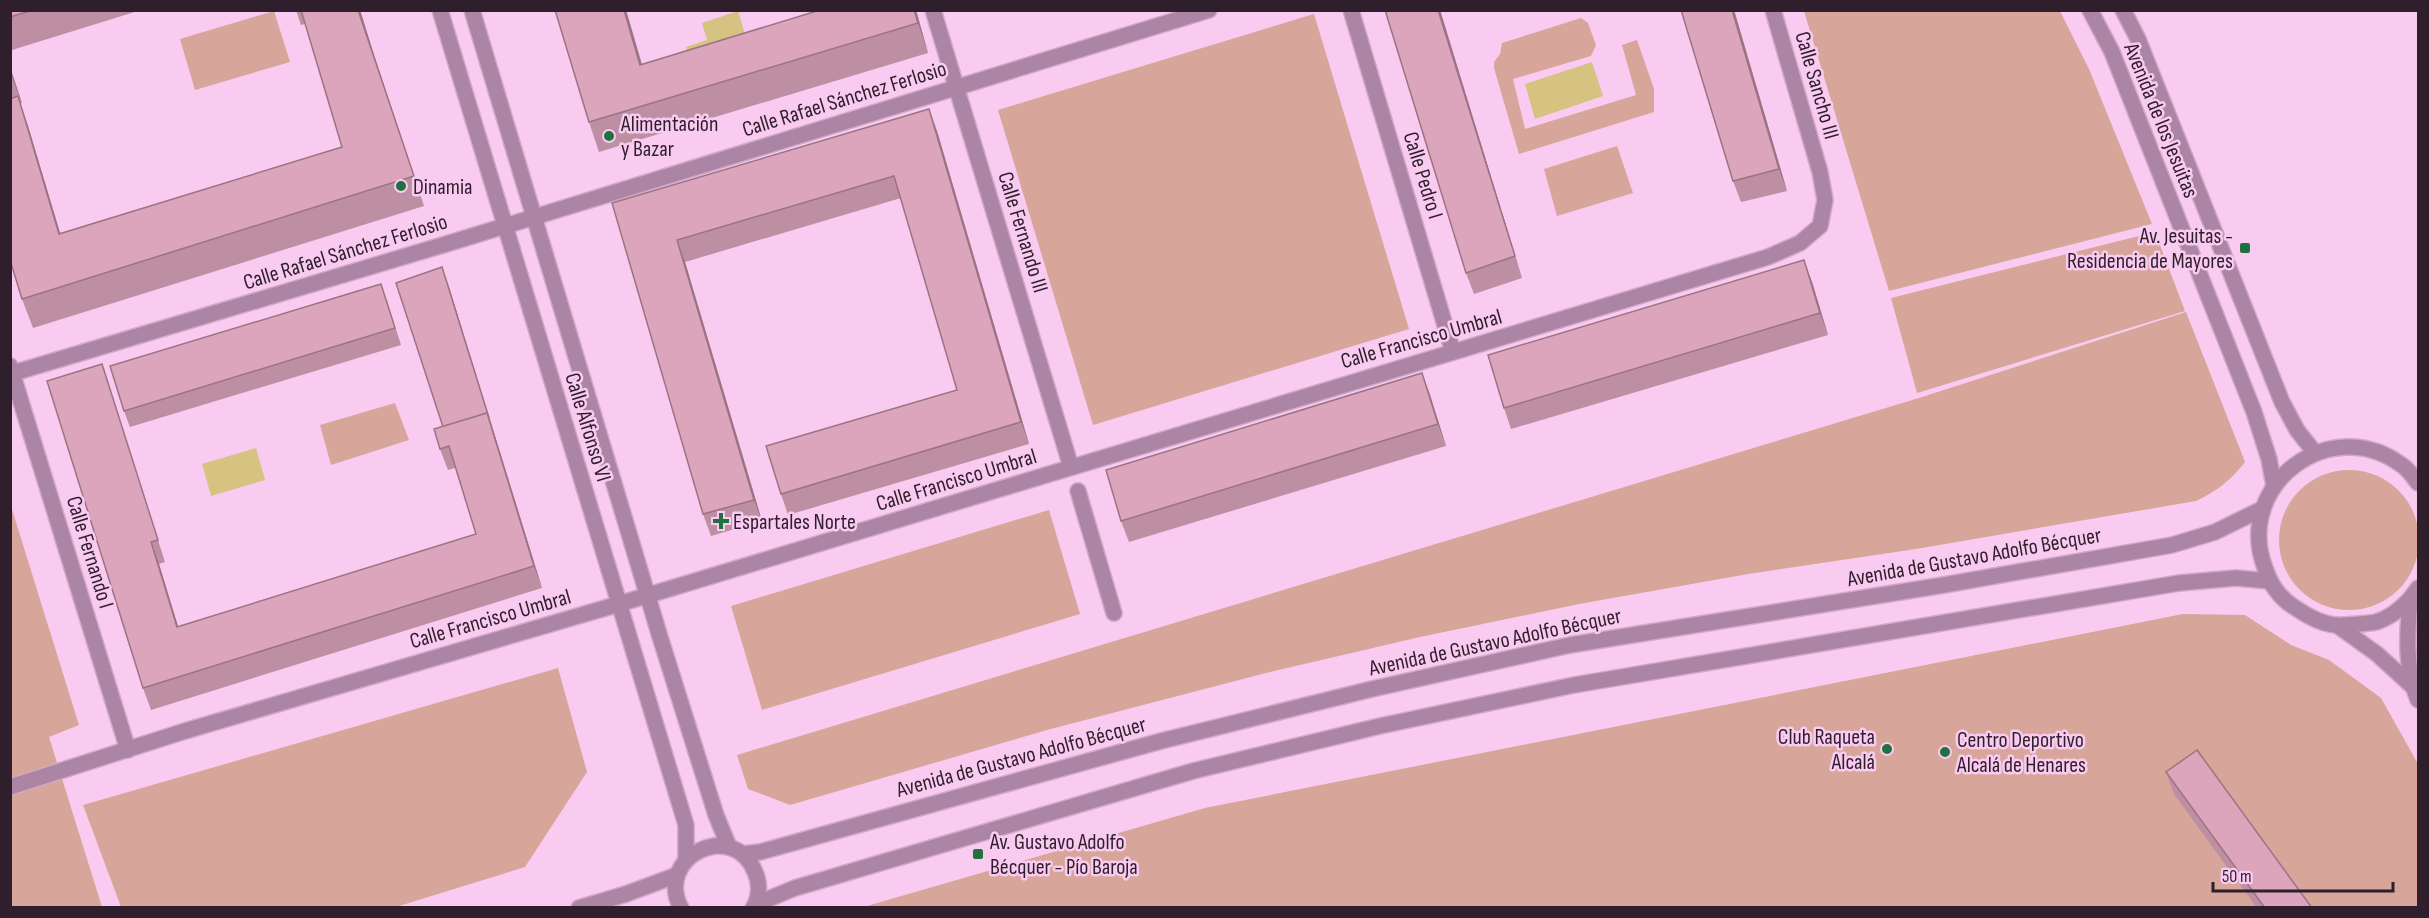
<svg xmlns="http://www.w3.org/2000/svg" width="2429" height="918" font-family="'Sofia Sans Condensed',sans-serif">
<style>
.green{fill:#d7a599}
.water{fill:#d6c281}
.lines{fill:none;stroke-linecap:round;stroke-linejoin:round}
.pedestrian-casing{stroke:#d1a8c9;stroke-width:18}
.minor-casing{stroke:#d1a8c9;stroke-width:18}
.tertiary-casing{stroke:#d1a8c9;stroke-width:18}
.pedestrian{stroke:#ac84a4;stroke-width:15}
.minor{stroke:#ac84a4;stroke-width:15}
.tertiary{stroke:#ac84a4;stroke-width:15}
.wall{fill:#be8ea2}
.shaded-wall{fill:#9b7484}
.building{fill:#dda5bc;stroke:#9b7484;stroke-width:1.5}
.poi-dot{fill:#207040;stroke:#f9cbf0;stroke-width:2}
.labels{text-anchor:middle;stroke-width:5;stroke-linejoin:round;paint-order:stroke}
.street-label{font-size:22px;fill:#2f1e2c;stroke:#f9cbf0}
.poi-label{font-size:22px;fill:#2f1e2c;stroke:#f9cbf0;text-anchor:start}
</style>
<rect width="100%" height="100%" fill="#f9cbf0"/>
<!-- green -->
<g class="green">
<path d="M274 11 290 62 195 90 180 39Z"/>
<path d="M1804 11H2060L2089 69 2152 224 1889 291Z"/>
<path d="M1314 14 1409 329 1093 425 998 110Z"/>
<path d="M1581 18 1588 23 1596 45 1591 56 1513 79 1525 129 1636 95 1622 45 1637 40 1654 89V112L1519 154 1494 68V62L1500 54 1502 43Z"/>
<path d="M1617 146 1633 193 1557 216 1544 169Z"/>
<path d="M2155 232 2185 311 1917 393 1891 298Z"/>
<path d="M2186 312 2245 462C2230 481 2217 491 2196 501L1916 549 1748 574 1579 604 1420 637 1266 673 1047 730 790 805 748 789 737 755 1919 398Z"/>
<path d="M395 403 409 440 331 465 320 425Z"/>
<circle cx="2349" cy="540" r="70"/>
<path d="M10 503 79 725 49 737 102 907H11Z"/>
<path d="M1049 510 1080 614 762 710 731 606Z"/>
<path d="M2183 614 2245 615 2291 645 2329 660 2381 698 2418 764V907L860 908 1205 808Z"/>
<path d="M558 668 587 772 525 867 396 907H121L83 805Z"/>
</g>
<!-- water -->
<g class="water">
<path d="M738 11 747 41 689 59 686 47 707 40 702 23Z"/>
<path d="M1592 62 1603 96 1535 119 1525 84Z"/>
<path d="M256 448 265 480 211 496 202 464Z"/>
</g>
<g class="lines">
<!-- pedestrian casing -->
<g class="pedestrian-casing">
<g id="pedestrian">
<path d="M10 374 443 245 1209 10"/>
<path d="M1078 491 1114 613"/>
</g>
</g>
<!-- minor casing -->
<g class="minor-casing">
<g id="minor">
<path d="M440 10 686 825V859"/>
<path d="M472 10 660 637 716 815 729 847"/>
<path d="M933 10 1071 467"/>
<path d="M1351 10 1453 352"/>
<path d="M2090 10 2112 52 2254 412 2269 459 2274 486"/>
<path d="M2123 10 2138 39 2282 402 2297 430 2315 453"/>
<path d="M10 366 128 750"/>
<path d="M10 787 185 731 619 604 1768 257 1800 243 1820 226 1825 200 1820 172 1773 10"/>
</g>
</g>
<!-- tertiary casing -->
<g class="tertiary-casing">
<g id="tertiary">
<path d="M2418 483C2414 478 2409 470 2403 466 2332 411 2233 484 2265 568 2270 584 2280 598 2294 607 2309 617 2326 627 2345 625 2355 624 2367 624 2376 622 2393 617 2409 602 2418 588"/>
<path d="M2410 601C2407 634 2405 670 2418 700"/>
<path d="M2338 626 2377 654 2411 685"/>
<path d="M743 854 760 852 1161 741 1372 689 1570 645 1944 585 2172 545 2215 532 2262 509"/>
<path d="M756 904 795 888 1193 771 1380 726 1574 685 2179 583 2236 578 2269 581"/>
<path d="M579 908 626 894 677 875"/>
<path d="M681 908C654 857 733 818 755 872 760 883 760 897 753 908"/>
</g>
</g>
<!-- pedestrian -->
<use href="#pedestrian" class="pedestrian"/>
<!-- minor -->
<use href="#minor" class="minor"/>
<!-- tertiary -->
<use href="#tertiary" class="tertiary"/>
</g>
<!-- wall -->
<g class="wall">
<path d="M10 10H141L12 50 10 47Z"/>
<path d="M296 10H360L374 55 424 206 33 328 22 299 10 260V67L22 103H20L28 126 60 233 342 147 305 24 301 25Z"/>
<path d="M555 10H626L642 64 916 10 928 53 599 152 589 122Z"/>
<path d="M1385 10H1440L1522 278 1474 294 1466 273Z"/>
<path d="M1734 10 1787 191 1741 202 1733 181Z"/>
<path d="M937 131 1029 444 788 515 781 494 957 390 901 198 685 262 762 521 711 536 703 514 612 203Z"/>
<path d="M1812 282 1828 335 1511 429 1504 408Z"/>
<path d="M448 284 542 588 151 710 143 688 109 386 165 562 159 564 178 627 476 534 455 468 448 470 440 449 443 427Z"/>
<path d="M387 301 401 345 130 427 124 411Z"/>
<path d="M1422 373 1430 395 1446 446 1129 542 1121 521Z"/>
<path d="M2166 772 2312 908H2257L2174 794Z"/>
</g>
<!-- shaded-wall -->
<g class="shaded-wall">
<path d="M358 10H360L374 55 424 206Z"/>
<path d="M624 10H626L650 94 640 65Z"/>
<path d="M914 10H916L928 53 918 23Z"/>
<path d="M1438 10H1440L1522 278 1515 256Z"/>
<path d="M1732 10H1734L1787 191 1779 169Z"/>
<path d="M10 67 22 103 10 72Z"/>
<path d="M18 96 28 126 69 263 59 234Z"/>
<path d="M929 109 937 131 1029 444 1021 422Z"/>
<path d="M677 240 685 262 762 521 754 500Z"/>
<path d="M1804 260 1812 282 1828 335 1820 313Z"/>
<path d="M442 267 448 284 542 588 534 566Z"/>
<path d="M1422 373 1430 395 1446 446 1438 424Z"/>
<path d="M151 542 159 564 185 649 177 627Z"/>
</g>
<!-- building -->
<g class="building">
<path d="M10 10H33L10 17Z"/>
<path d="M301 10H358L414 176 22 299 10 260V99L18 96 59 234 342 147Z"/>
<path d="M555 10H624L640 65 820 10H914L918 23 589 122Z"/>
<path d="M1385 10H1438L1515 256 1466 273Z"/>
<path d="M1681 10H1732L1779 169 1733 181Z"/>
<path d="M929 109 1021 422 781 494 766 446 957 390 894 176 677 240 754 500 703 514 612 203Z"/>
<path d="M1804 260 1820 313 1504 408 1488 355Z"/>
<path d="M442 267 489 418 487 413 443 427 396 283Z"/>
<path d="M381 284 395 328 124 411 110 366Z"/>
<path d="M102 364 158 540 151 542 177 627 476 534 449 446 440 449 434 429 487 413 534 566 143 688 47 381Z"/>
<path d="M1422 373 1438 424 1121 521 1106 470Z"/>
<path d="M2197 750 2312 908H2265L2166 772Z"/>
</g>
<!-- markers -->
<g class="poi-dot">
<circle cx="609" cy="136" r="6"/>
<circle cx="401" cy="186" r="6"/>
<rect x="2239" y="242" width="12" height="12" rx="3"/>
<path d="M718 512h6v6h6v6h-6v6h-6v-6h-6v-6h6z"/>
<circle cx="1887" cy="749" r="6"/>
<circle cx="1945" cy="752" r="6"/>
<rect x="972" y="848" width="12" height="12" rx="3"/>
</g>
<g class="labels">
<!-- street labels -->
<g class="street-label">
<text transform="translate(1818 85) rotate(74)" y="8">Calle Sancho III</text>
<text transform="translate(844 98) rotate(-17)" y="8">Calle Rafael Sánchez Ferlosio</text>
<text transform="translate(2162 120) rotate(68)" y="8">Avenida de los Jesuitas</text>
<text transform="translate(1424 175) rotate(73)" y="8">Calle Pedro I</text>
<text transform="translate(1024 232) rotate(73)" y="8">Calle Fernando III</text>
<text transform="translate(345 251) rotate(-17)" y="8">Calle Rafael Sánchez Ferlosio</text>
<text transform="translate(1421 338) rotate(-16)" y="8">Calle Francisco Umbral</text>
<text transform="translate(589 427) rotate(73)" y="8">Calle Alfonso VI</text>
<text transform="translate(956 479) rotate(-17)" y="8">Calle Francisco Umbral</text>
<text transform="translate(91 552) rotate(73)" y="8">Calle Fernando I</text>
<text transform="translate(1974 556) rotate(-10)" y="8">Avenida de Gustavo Adolfo Bécquer</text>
<text transform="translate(490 618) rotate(-16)" y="8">Calle Francisco Umbral</text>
<text transform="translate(1495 641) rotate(-12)" y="8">Avenida de Gustavo Adolfo Bécquer</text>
<text transform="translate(1021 756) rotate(-15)" y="8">Avenida de Gustavo Adolfo Bécquer</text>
</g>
<!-- poi labels -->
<g class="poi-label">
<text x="621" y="131">Alimentación<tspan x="621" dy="25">y Bazar</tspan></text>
<text x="413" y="194">Dinamia</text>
<text x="2233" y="243" text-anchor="end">Av. Jesuitas -<tspan x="2233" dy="25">Residencia de Mayores</tspan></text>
<text x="733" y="529">Espartales Norte</text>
<text x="1875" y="744" text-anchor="end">Club Raqueta<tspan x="1875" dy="25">Alcalá</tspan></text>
<text x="1957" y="747">Centro Deportivo<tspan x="1957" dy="25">Alcalá de Henares</tspan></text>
<text x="990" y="849">Av. Gustavo Adolfo<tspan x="990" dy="25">Bécquer - Pío Baroja</tspan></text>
</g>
</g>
<!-- border -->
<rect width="2429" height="918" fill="none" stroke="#2f1e2c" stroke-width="24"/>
<!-- scale -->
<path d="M2213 882v9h180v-9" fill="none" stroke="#2f1e2c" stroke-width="3"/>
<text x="2222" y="882" font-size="18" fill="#2f1e2c" stroke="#f9cbf0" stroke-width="4.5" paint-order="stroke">50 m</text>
</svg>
